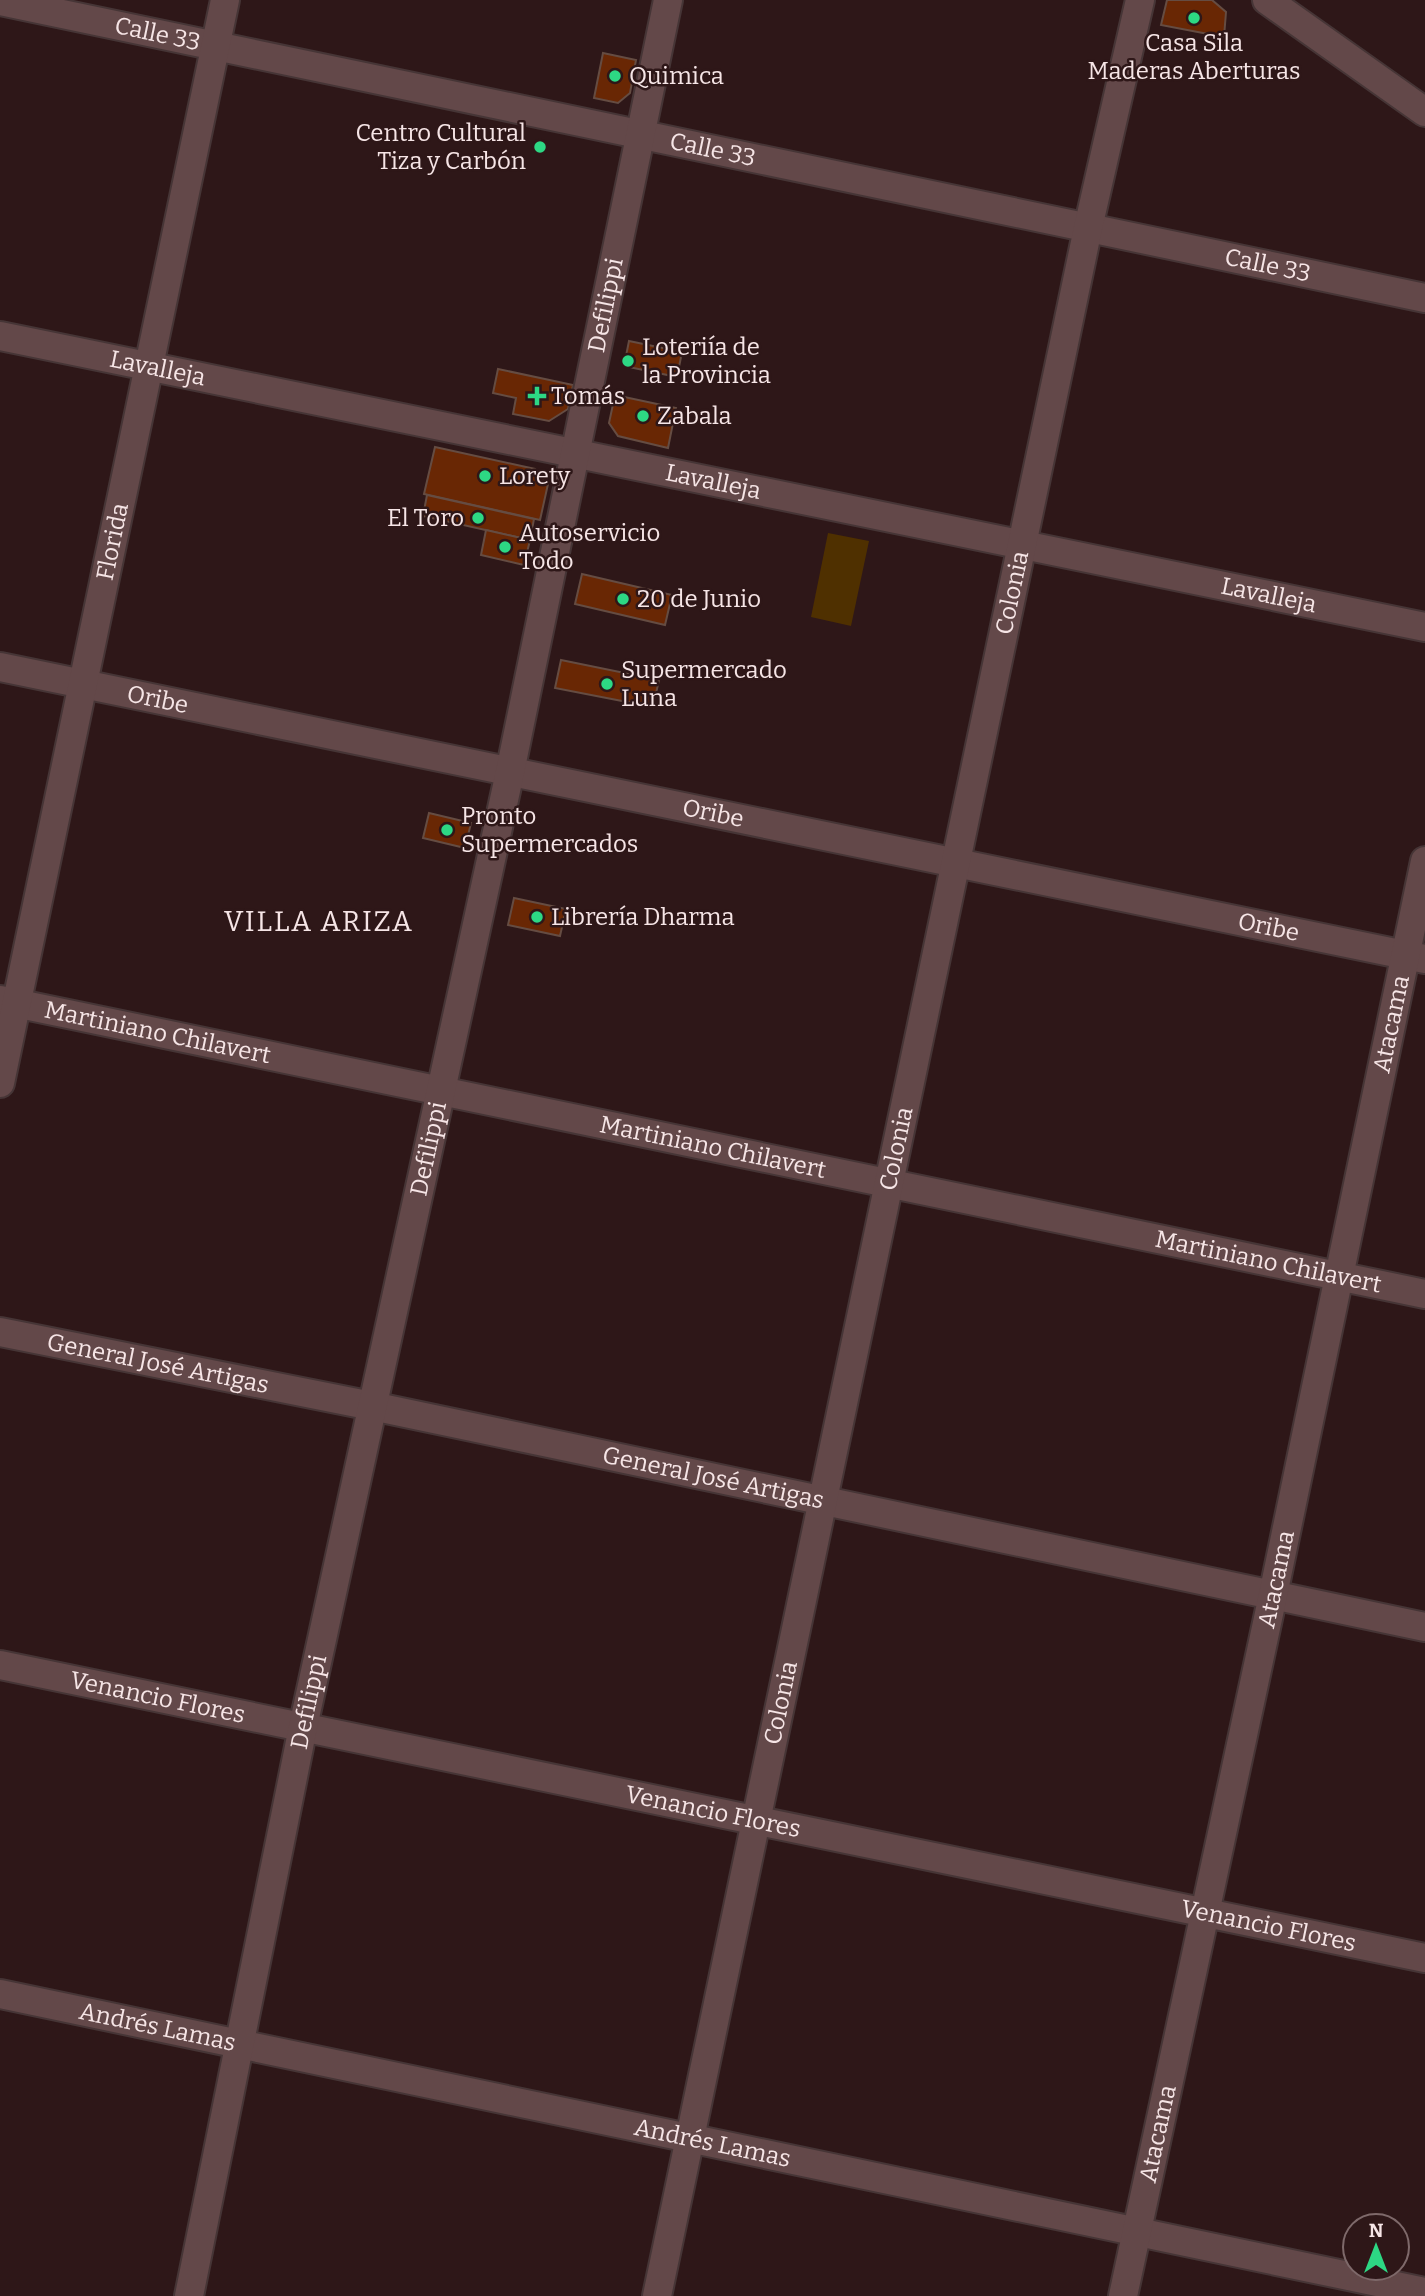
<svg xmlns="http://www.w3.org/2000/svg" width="1425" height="2296" font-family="Bitter,serif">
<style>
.green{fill:#4f3000}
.building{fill:#692704;stroke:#654c42;stroke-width:2}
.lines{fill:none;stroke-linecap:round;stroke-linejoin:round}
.minor-casing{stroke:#463536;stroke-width:32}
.minor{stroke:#634849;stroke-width:28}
.poi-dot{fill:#2dd884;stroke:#2e1718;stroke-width:2.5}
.labels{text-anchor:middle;stroke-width:5;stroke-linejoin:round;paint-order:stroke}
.street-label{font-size:24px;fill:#f6e5e6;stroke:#2e1718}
.poi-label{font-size:24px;fill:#f6e5e6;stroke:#2e1718;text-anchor:start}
.quarter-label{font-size:28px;letter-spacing:2px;fill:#f6e5e6;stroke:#2e1718}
</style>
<rect width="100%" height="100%" fill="#2e1718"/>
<!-- green -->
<path class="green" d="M828 533 869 541 851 626 811 617Z"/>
<!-- building -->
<g class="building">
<path d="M1167 0H1212L1226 12 1224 37 1161 25Z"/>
<path d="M603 53 636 60 630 93 618 103 594 98Z"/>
<path d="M629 341 682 352 677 377 624 366Z"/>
<path d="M498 369 573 385 568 409 549 421 513 414 516 398 493 393Z"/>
<path d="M615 395 676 408 668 448 618 436 609 423Z"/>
<path d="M435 447 535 469 548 484 540 520 424 494Z"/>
<path d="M427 495 534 519 530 540 423 516Z"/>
<path d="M486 530 530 540 524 565 481 555Z"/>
<path d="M582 574 672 595 665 625 575 604Z"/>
<path d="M561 660 659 680 653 707 555 688Z"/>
<path d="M429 813 471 823 465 848 423 838Z"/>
<path d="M514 898 566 909 560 936 508 925Z"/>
</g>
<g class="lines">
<!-- minor casing -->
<g class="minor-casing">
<g id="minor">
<path d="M1267 0 1425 112"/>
<path id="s1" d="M0 1 1425 298"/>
<path id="s2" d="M0 336 1425 627"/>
<path id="s3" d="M0 667 1425 959"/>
<path id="s4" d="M0 1000 1425 1294"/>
<path id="s5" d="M0 1083 225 0"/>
<path id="s6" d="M0 1332 372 1406 1425 1627"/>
<path id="s7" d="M0 1665 1425 1958"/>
<path id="s8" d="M0 1994 1425 2292"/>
<path id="s9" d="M189 2296 303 1727 510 772 668 0"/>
<path id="s10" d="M657 2296 1088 228 1140 0"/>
<path id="s11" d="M1123 2296 1273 1595 1425 861"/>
</g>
</g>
<!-- minor -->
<use href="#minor" class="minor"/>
</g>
<!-- markers -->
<g class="poi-dot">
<circle cx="1194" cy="18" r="7"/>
<circle cx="615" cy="76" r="7"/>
<circle cx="540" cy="147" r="7"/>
<circle cx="628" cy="361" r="7"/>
<path d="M533.5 385.5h7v7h7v7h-7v7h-7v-7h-7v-7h7z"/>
<circle cx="643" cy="416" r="7"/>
<circle cx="485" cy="476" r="7"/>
<circle cx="478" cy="518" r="7"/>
<circle cx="505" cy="547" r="7"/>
<circle cx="623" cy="599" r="7"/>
<circle cx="607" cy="684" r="7"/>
<circle cx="447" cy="830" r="7"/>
<circle cx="537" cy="917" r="7"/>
</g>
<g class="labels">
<!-- street labels -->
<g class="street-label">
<text dy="8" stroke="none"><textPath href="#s1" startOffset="161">Calle 33</textPath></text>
<text dy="8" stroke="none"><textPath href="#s1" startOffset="728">Calle 33</textPath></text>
<text dy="8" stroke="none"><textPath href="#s1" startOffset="1295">Calle 33</textPath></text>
<text dy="8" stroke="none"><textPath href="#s9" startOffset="2034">Defilippi</textPath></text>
<text dy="8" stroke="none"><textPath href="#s2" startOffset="161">Lavalleja</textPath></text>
<text dy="8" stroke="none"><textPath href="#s2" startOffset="728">Lavalleja</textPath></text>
<text dy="8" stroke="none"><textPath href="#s5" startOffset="553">Florida</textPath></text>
<text dy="8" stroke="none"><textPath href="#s10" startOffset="1740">Colonia</textPath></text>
<text dy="8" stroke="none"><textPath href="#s2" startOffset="1295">Lavalleja</textPath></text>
<text dy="8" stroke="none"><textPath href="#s3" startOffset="161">Oribe</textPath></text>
<text dy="8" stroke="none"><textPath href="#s3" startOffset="728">Oribe</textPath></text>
<text dy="8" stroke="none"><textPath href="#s3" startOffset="1295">Oribe</textPath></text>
<text dy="8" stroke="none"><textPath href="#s11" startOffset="1300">Atacama</textPath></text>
<text dy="8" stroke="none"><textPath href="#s4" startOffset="161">Martiniano Chilavert</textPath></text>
<text dy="8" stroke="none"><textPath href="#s9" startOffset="1172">Defilippi</textPath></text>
<text dy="8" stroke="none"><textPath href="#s4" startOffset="728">Martiniano Chilavert</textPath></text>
<text dy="8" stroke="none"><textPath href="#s10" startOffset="1172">Colonia</textPath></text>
<text dy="8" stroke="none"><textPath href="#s4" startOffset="1295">Martiniano Chilavert</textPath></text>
<text dy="8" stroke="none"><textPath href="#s6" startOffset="161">General José Artigas</textPath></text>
<text dy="8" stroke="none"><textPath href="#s6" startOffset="728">General José Artigas</textPath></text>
<text dy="8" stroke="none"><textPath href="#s11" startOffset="733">Atacama</textPath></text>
<text dy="8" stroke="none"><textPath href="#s7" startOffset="161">Venancio Flores</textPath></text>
<text dy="8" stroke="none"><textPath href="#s9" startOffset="606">Defilippi</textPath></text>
<text dy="8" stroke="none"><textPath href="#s10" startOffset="606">Colonia</textPath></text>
<text dy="8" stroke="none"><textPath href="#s7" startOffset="728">Venancio Flores</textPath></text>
<text dy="8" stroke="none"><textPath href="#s7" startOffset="1295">Venancio Flores</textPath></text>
<text dy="8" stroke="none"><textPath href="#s8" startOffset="161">Andrés Lamas</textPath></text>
<text dy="8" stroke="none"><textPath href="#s11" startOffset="166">Atacama</textPath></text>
<text dy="8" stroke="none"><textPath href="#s8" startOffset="728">Andrés Lamas</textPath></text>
</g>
<!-- poi labels -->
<g class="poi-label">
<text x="1194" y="51" text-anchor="middle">Casa Sila<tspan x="1194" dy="28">Maderas Aberturas</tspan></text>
<text x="629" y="84">Quimica</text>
<text x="526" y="141" text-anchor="end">Centro Cultural<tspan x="526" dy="28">Tiza y Carbón</tspan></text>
<text x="642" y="355">Loteriía de<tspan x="642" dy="28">la Provincia</tspan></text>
<text x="551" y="404">Tomás</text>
<text x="657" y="424">Zabala</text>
<text x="499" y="484">Lorety</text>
<text x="464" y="526" text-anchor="end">El Toro</text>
<text x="519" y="541">Autoservicio<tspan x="519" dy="28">Todo</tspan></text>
<text x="637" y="607">20 de Junio</text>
<text x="621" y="678">Supermercado<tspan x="621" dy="28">Luna</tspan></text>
<text x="461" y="824">Pronto<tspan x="461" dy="28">Supermercados</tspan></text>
<text x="551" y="925">Librería Dharma</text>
</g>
<!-- quarter labels -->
<g class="quarter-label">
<text x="319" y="931">VILLA ARIZA</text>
</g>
</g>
<!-- north arrow -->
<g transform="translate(1376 2247)"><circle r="33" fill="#2e1718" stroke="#7e696a" stroke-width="2"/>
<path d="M0-5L12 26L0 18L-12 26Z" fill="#2dd884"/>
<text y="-10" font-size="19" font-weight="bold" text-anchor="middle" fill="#f6e5e6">N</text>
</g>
</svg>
